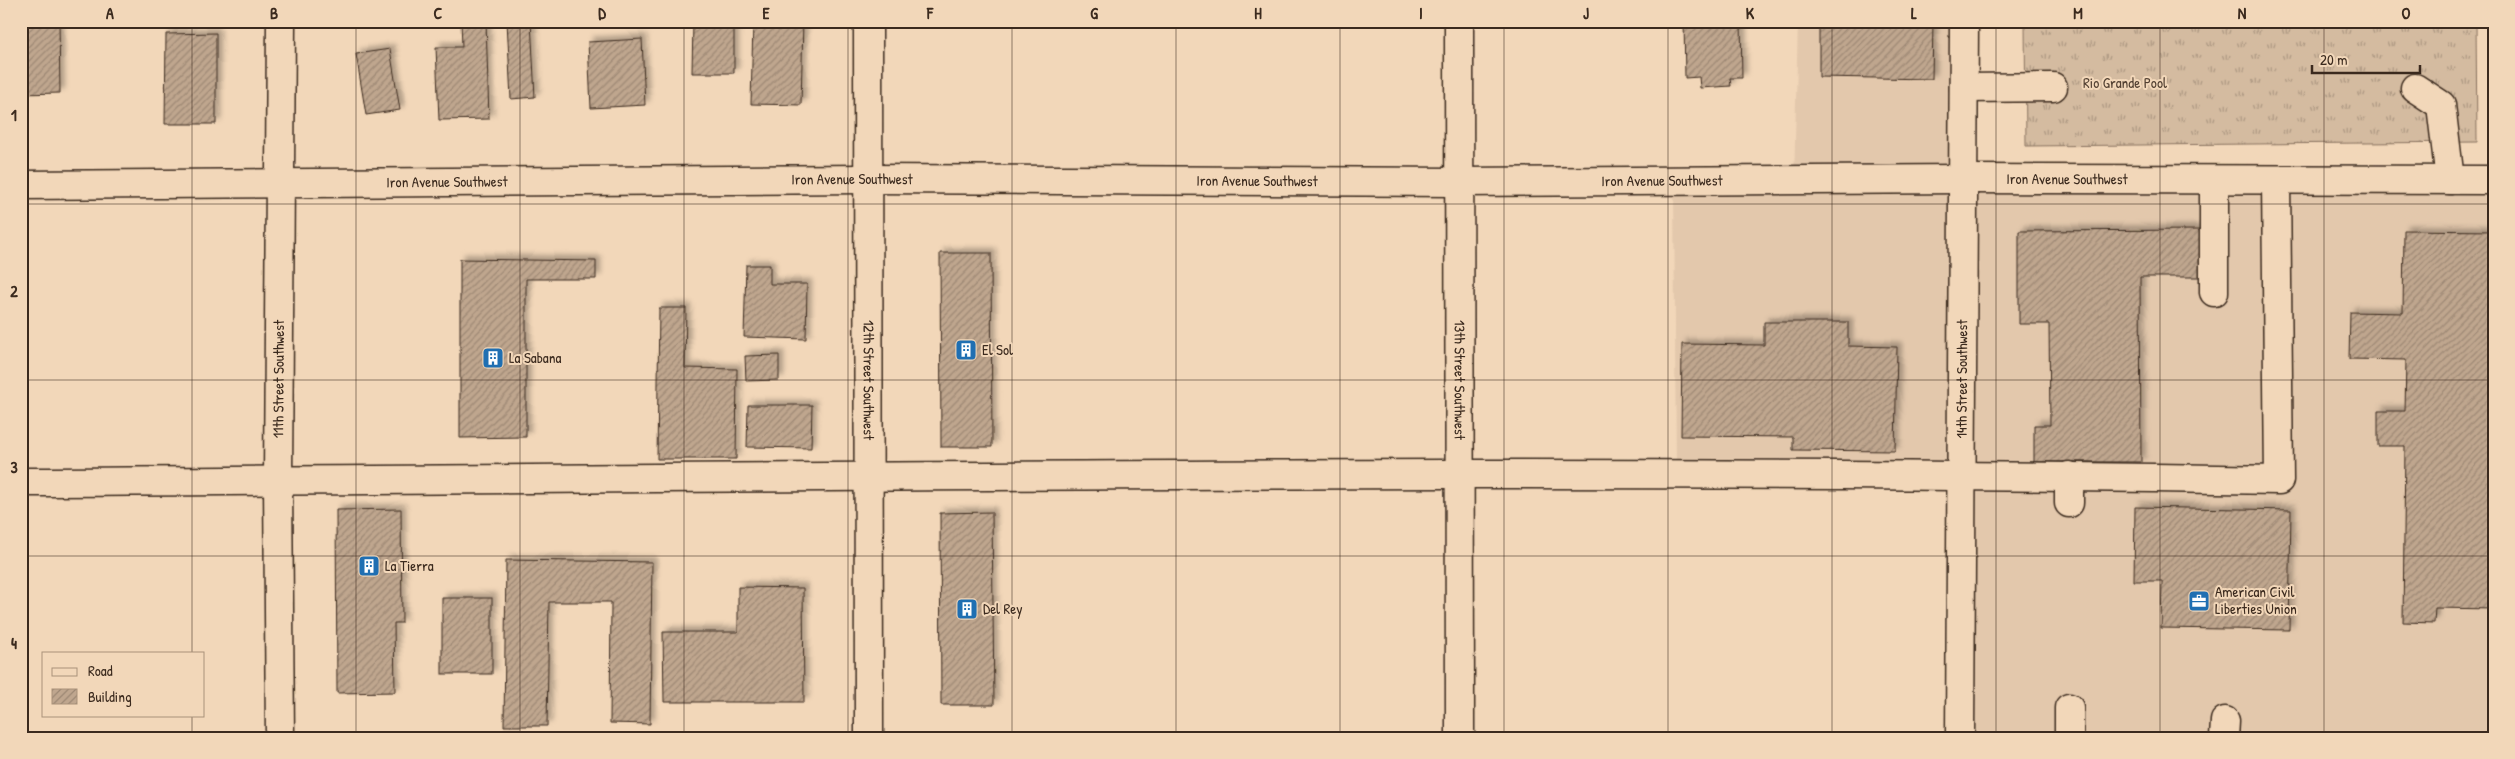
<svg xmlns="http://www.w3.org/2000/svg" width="2515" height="759" font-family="'Patrick Hand',sans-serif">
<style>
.built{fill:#e3c8ac}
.grass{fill:url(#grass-tufts);stroke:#88725f}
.building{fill:url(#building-hatch);stroke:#3b2a1e;filter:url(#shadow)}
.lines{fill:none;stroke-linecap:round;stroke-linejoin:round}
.minor-casing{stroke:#3b2a1e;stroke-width:31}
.minor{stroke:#f2d7b9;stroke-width:28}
.grid{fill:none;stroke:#3b2a1e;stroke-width:1;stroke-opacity:0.55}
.labels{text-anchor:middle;stroke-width:4;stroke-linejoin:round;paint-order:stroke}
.park-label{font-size:15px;fill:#524032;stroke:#f2d7b9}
.street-label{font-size:15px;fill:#3b2a1e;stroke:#f2d7b9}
.poi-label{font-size:15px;fill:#3b2a1e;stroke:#f2d7b9;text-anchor:start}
.neatline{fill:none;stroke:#3b2a1e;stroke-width:2}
.grid-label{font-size:16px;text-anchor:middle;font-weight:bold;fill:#3b2a1e}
</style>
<defs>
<pattern id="grass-tufts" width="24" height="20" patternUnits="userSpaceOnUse" patternTransform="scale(1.25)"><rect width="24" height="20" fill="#d4bba0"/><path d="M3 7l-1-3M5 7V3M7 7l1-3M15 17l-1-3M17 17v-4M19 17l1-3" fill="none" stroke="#ad9882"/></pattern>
<pattern id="building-hatch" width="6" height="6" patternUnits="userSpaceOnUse" patternTransform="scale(1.25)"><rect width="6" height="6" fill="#bfa68e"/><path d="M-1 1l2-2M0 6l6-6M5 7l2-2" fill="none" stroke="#9c8773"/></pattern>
<filter id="shadow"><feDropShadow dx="4.5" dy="-4.5" stdDeviation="2.5" flood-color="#0004"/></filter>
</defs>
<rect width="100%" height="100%" fill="#f2d7b9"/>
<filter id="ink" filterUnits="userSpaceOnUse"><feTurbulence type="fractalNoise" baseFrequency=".02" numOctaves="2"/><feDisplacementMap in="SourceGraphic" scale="10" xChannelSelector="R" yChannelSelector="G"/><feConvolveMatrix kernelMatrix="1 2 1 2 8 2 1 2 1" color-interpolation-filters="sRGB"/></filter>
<g filter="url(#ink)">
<!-- built -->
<path class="built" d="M1798 21H1964V179L2494 180V738H1960L1962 474H1676L1674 181 1794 180Z"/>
<!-- grass -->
<path class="grass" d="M2025 21H2476L2477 142 2026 146Z"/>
<!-- building -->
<g class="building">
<path d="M21 21H59L60 93 21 94Z"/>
<path d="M461 21H486L489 119 439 120 436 47H462Z"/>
<path d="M507 21H531L535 97 511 99Z"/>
<path d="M693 21H734V73H692Z"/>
<path d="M753 21H803L801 105 751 104Z"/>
<path d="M1684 21H1741L1742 78H1730L1731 86 1700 88 1699 77 1685 78Z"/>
<path d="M1819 21H1933L1932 79 1819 77Z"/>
<path d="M216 33V124H165L166 34Z"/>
<path d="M642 39 645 105 591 108 588 42Z"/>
<path d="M390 49 400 110 366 115 356 54Z"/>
<path d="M2204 230V277H2140L2141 462H2034V425H2050L2049 324H2019V231Z"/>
<path d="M2404 230 2494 231V609L2435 608 2434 623 2403 622 2405 446H2378V411H2405L2406 360 2349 359 2350 312 2403 313Z"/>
<path d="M940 253H991L992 447H941Z"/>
<path d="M460 259 596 261V279H526V437L460 438Z"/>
<path d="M746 265H770V284H807L806 339 744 337Z"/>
<path d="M659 308H686L685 368 737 369 736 459H657Z"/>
<path d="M1764 322H1848V346L1897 347 1895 451 1793 450V437L1681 436 1682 344 1764 345Z"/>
<path d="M779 355V380L746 381 745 356Z"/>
<path d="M748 405H812L811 448 747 447Z"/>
<path d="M2135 507 2291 510 2289 630 2161 628 2162 581H2134Z"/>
<path d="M401 509 402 623H394L395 692 337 693 336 510Z"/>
<path d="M992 512 994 705H941L940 513Z"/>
<path d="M506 560 652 562 650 724 610 723 611 602H549L547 726H504Z"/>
<path d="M738 587 803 588 804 702H664L663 632H738Z"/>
<rect x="442" y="598" width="50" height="76"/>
</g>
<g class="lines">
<!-- minor casing -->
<g class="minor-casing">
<g id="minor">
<path id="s1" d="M868 21 869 738"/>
<path id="s2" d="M1459 21 1460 738"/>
<path d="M1964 88 2053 87"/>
<path d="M2415 88 2441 105 2450 180"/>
<path id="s3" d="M21 185 866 179 1460 182 1964 179 2494 180"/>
<path d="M2214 292V181"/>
<path d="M2069 476V503"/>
<path d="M21 482C774 479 1526 467 2279 480L2276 180"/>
<path d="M2069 708V738"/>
<path id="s4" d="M280 738 278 481 281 21"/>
<path id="s5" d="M1960 738 1964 21"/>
<path d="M2224 738 2225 721"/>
</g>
</g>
<!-- minor -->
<use href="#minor" class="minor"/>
</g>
</g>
<!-- grid -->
<path class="grid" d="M192 21V653M356 21V738M520 21V738M684 21V738M848 21V738M1012 21V738M1176 21V738M1340 21V738M1504 21V738M1668 21V738M1832 21V738M1996 21V738M2160 21V738M2324 21V738M21 204H2494M21 380H2494M21 556H2494M192 715V738"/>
<!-- icons -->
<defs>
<g id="building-square" transform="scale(1.125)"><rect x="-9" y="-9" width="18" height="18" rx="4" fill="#1f6fb2" stroke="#f2d7b9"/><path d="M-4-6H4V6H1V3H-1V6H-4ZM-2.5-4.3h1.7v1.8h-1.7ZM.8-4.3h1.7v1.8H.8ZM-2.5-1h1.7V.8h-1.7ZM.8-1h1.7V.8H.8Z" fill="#fff"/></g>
<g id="office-square" transform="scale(1.125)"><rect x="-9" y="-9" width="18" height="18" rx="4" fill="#1f6fb2" stroke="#f2d7b9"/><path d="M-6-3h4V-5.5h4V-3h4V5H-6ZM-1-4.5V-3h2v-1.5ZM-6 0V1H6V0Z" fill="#fff"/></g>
</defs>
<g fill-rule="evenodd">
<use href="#building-square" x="966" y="350"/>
<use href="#building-square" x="493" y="358"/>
<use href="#building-square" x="369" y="566"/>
<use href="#office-square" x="2199" y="601"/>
<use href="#building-square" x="967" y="609"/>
</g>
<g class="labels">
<!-- park labels -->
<g class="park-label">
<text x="2125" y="88">Rio Grande Pool</text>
</g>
<!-- street labels -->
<g class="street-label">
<text dy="5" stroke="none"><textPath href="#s3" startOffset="831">Iron Avenue Southwest</textPath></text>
<text dy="5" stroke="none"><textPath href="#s3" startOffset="2046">Iron Avenue Southwest</textPath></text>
<text dy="5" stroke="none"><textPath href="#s3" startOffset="1236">Iron Avenue Southwest</textPath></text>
<text dy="5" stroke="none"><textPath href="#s3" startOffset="1641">Iron Avenue Southwest</textPath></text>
<text dy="5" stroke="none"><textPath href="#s3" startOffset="426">Iron Avenue Southwest</textPath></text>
<text dy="5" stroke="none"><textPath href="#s4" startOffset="359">11th Street Southwest</textPath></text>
<text dy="5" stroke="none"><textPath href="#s1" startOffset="359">12th Street Southwest</textPath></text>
<text dy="5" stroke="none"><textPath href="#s2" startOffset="359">13th Street Southwest</textPath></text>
<text dy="5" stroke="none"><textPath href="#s5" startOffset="359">14th Street Southwest</textPath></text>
</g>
<!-- poi labels -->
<g class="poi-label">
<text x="982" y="355">El Sol</text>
<text x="509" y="363">La Sabana</text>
<text x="385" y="571">La Tierra</text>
<text x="2215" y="597">American Civil<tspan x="2215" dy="17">Liberties Union</tspan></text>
<text x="983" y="614">Del Rey</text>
</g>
</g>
<!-- margin -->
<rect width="2515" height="759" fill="none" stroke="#f2d7b9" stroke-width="55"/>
<!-- legend -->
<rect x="42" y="652" width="162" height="65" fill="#f2d7b9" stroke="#a9927b"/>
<rect x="52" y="668" width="25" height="8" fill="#f2d7b9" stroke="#a9927b"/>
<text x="88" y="676" font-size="15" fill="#3b2a1e">Road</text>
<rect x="52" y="689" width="25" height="15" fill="url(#building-hatch)" stroke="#a9927b"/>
<text x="88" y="702" font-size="15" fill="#3b2a1e">Building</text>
<!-- scale -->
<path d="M2312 65v8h108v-8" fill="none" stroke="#3b2a1e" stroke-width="2.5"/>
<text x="2320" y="65" font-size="15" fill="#3b2a1e" stroke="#f2d7b9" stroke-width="4" paint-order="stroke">20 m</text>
<rect x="28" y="28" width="2460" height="704" class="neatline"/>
<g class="grid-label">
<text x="110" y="19">A</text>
<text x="274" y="19">B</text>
<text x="438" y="19">C</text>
<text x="602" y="19">D</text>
<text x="766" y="19">E</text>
<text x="930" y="19">F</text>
<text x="1094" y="19">G</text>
<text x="1258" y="19">H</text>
<text x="1421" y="19">I</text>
<text x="1586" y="19">J</text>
<text x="1750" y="19">K</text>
<text x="1914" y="19">L</text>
<text x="2078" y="19">M</text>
<text x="2242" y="19">N</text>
<text x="2406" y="19">O</text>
<text x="14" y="121">1</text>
<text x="14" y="297">2</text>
<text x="14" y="473">3</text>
<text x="14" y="649">4</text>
</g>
</svg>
